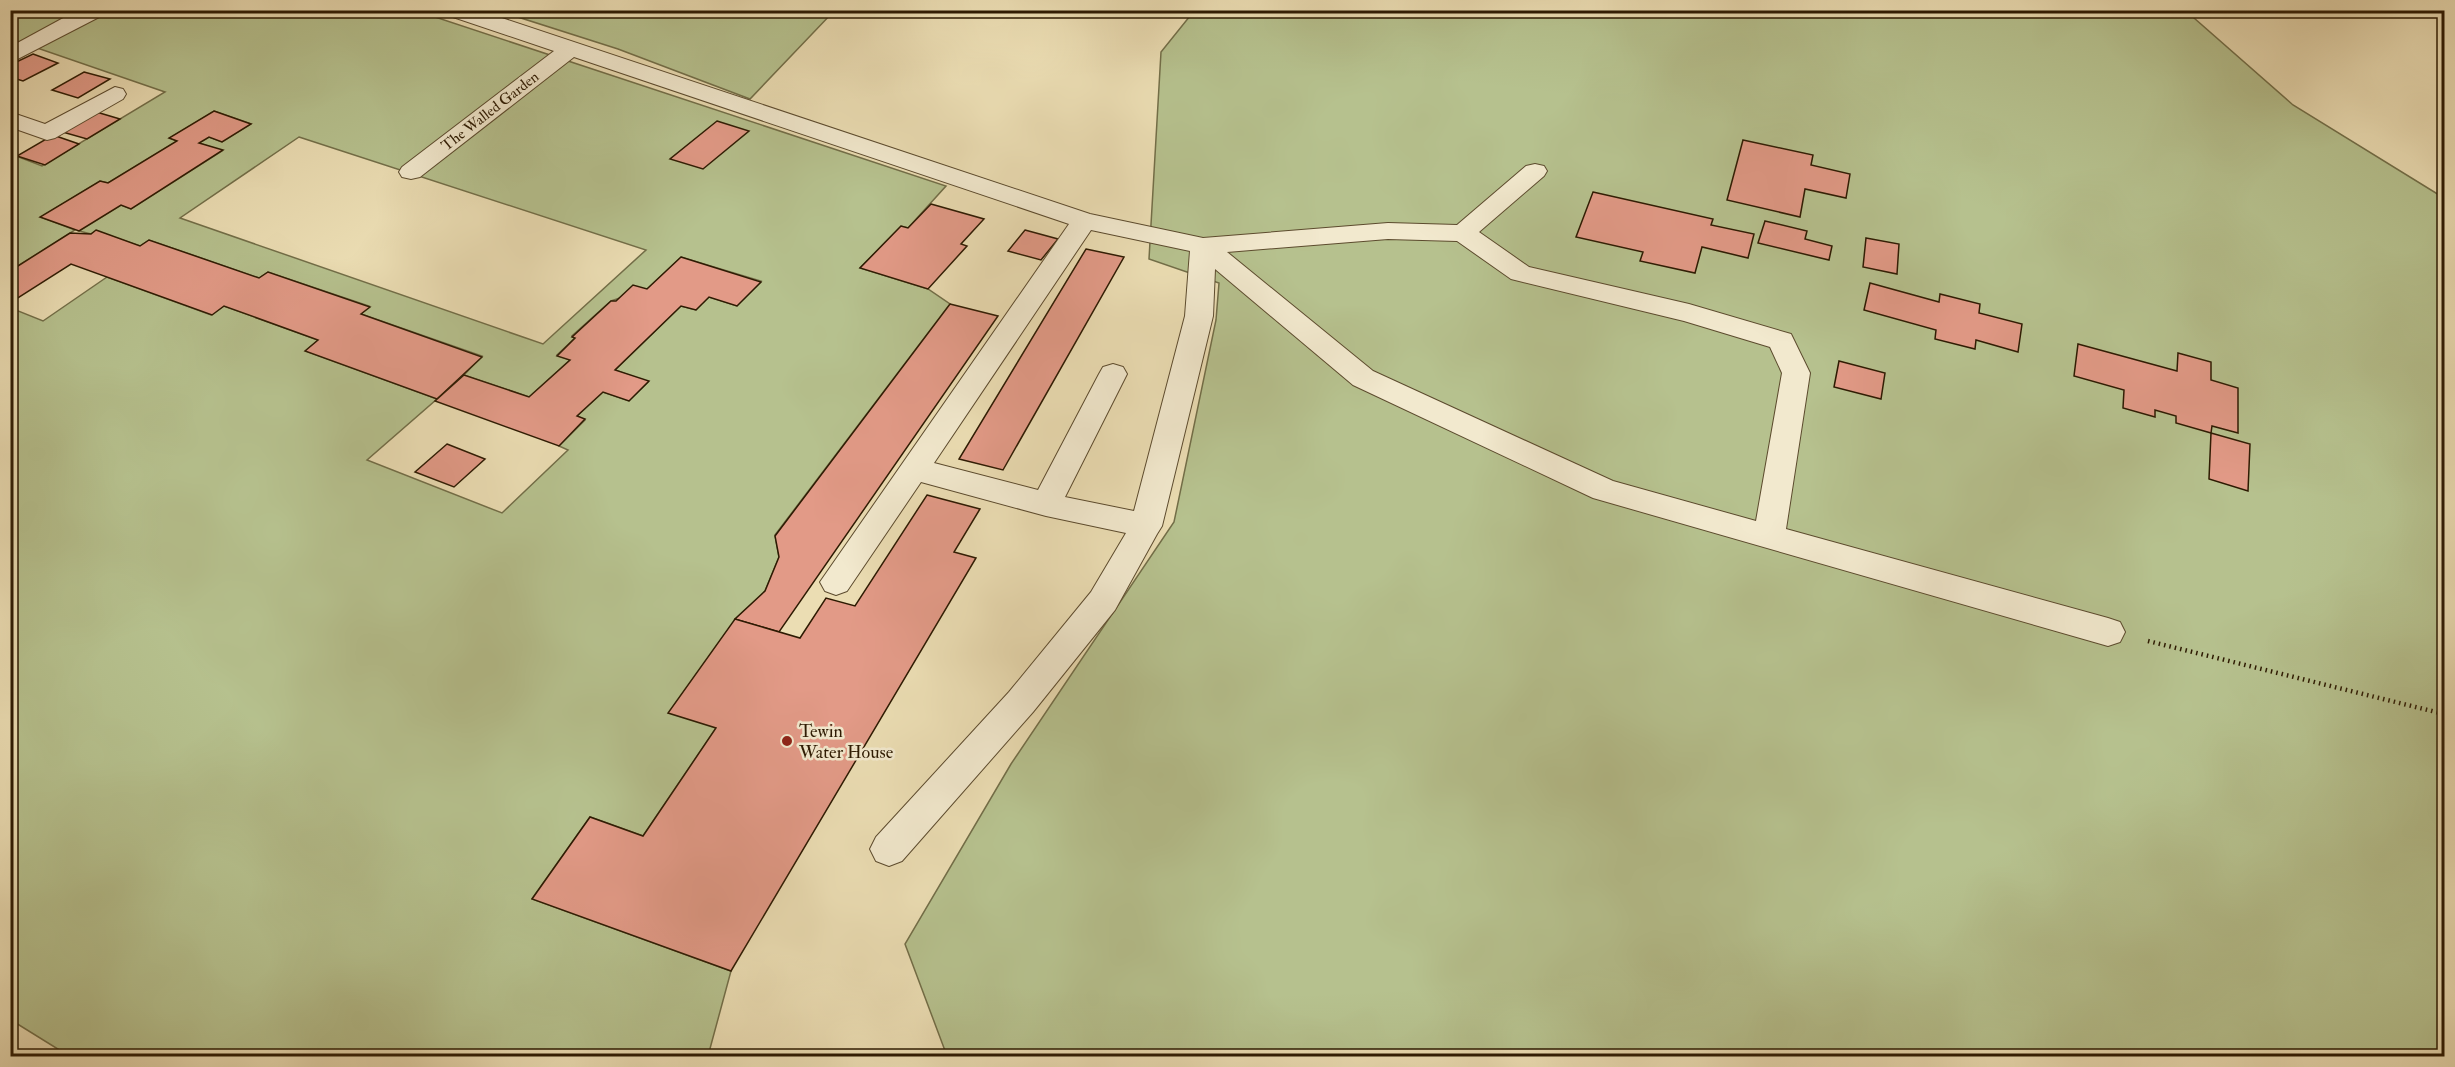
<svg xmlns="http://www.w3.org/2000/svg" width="2455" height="1067" font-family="'IM FELL Double Pica',serif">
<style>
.green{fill:#b6c18e;stroke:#726e48;stroke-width:1.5;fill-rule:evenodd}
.building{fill:#e29a87;stroke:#2d1a02;stroke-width:1.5}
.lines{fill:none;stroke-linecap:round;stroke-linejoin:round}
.service-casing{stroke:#5c4b2e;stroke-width:2}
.path{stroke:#2d1a02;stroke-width:4.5;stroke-dasharray:1.5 4;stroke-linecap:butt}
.service{fill:#f2e9ce;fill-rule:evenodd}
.poi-dot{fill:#8f2418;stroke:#f2e9ce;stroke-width:2}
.labels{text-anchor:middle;stroke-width:5;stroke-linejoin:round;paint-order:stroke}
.far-street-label{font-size:15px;fill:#2d1a02;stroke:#f2e9ce}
.poi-label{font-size:18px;fill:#2d1a02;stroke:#f2e9ce;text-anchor:start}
</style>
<rect width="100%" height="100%" fill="#ebddb3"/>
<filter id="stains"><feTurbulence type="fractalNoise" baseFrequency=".00333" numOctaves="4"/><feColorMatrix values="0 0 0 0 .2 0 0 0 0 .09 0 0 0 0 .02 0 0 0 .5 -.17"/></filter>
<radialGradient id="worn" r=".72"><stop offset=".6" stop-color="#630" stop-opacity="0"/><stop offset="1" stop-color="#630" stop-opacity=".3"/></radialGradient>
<!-- green -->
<g class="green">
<path d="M11 11H417L946 186 908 228 901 226 860 268 928 289 950 304 775 535 779 557 765 591 751 607 716 728 643 836 590 817 532 899 731 971 708 1056H69L11 1020V308L43 321 107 277 211 315 224 306 318 340 306 351 437 399 367 460 502 513 568 450 559 446 585 420 577 416 603 392 629 401 648 382 615 370 681 306 696 310 709 297 737 306 761 281 681 257 647 289 611 301 572 336 575 338 557 355 570 360 529 397 464 375 482 356 361 314 369 306 268 272 259 278 149 240 140 246 96 231 91 234 79 231 121 205 131 209 222 151 199 143 209 137 222 142 251 124 214 111 170 138 177 141 108 183 100 181 41 217 75 230 10 271 11 154 42 166 165 92 11 39ZM299 137 646 250 543 344 180 218Z"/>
<path d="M499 11 834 10V11L750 99 618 49Z"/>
<path d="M1194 11H2186L2293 105 2444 198V1056H947L905 944 1011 764 1174 522 1216 320 1219 283 1149 259 1161 52Z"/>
</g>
<!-- building -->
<g class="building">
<path d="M33 54 58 63 23 81 10 77V65Z"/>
<path d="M84 72 110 79 78 98 52 90Z"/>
<path d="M93 111 120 119 87 139 59 131Z"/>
<path d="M214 111 251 124 222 142 209 137 199 143 223 150 131 209 121 205 79 231 40 217 100 181 108 183 177 141 169 138Z"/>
<path d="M717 121 749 131 703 169 670 159Z"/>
<path d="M53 135 79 144 45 165 17 156Z"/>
<path d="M1743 140 1813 155 1811 165 1850 174 1846 198 1805 189 1800 217 1727 200Z"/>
<path d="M1593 192 1713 219 1711 225 1754 234 1748 258 1702 247 1695 273 1640 261 1643 252 1576 237Z"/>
<path d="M931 204 984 219 961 244 967 246 928 289 860 268 901 226 908 228Z"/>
<path d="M1765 221 1807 231 1805 239 1832 246 1829 260 1758 243Z"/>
<path d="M96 230 140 246 149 240 259 278 268 272 370 307 361 314 482 357 437 399 305 351 318 340 224 306 212 315 71 264 10 303V271L70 233 91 234Z"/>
<path d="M1025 230 1058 239 1041 260 1008 251Z"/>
<path d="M1866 238 1899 244 1897 274 1863 267Z"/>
<path d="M1086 249 1124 257 1003 470 959 459Z"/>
<path d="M681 257 761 282 737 306 709 297 696 310 681 306 615 370 649 381 629 401 603 392 577 416 585 419 559 446 435 401 464 375 529 397 570 360 557 356 575 338 572 337 611 301H616L633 285 647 289Z"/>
<path d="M1870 283 1939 302 1940 294 1980 304 1979 313 2022 324 2018 352 1976 340 1975 349 1935 339 1936 330 1864 310Z"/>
<path d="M950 304 998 316 779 632 735 619 765 591 779 557 775 536Z"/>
<path d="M2078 344 2177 371 2178 353 2211 362V380L2238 388V433L2212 426 2211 433 2176 423V416L2155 410V417L2123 408 2124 390 2074 376Z"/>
<path d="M1839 361 1885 373 1881 399 1834 387Z"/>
<path d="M2211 433 2250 444 2248 491 2209 479Z"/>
<path d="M447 444 485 459 454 487 415 472Z"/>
<path d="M927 495 980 509 954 552 976 558 731 971 532 899 590 817 643 836 716 728 668 713 735 619 800 638 826 598 855 606Z"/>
</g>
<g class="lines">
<!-- service casing -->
<g class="service-casing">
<g id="service">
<path d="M78 10H105L103 15 10 63V47Z"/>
<path d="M445 10H478L1090 214 1203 238 1388 223 1457 225 1526 166 1535 164 1544 166 1547 171 1544 176 1479 232 1529 267 1689 304 1791 334 1810 373 1786 529 2108 618 2120 622 2125 632 2120 642 2108 646 1593 498 1353 385 1215 269 1213 316 1162 526 1157 534 1115 610 1033 712 902 861 889 866 876 861 870 849 876 837 1009 692 1091 592 1126 533 1046 516 921 482 847 591 836 595 825 591 820 582 1069 224 574 57 420 177 411 179 402 177 399 172 402 167 554 51 447 15ZM1091 230 1190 251 1185 316 1134 511 1065 497 1127 374 1123 367 1113 364 1103 367 1099 374 1038 490 934 463ZM1388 239 1457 241 1511 279 1684 321 1770 347 1782 373 1756 521 1613 481 1373 371 1227 252Z"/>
<path d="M115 87 123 89 126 94 123 99 55 138 47 140 10 127V112L45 124Z"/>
</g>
</g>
<!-- path -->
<path class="path" d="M2148 641 2444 714"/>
<!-- service -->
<use href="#service" class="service"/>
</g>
<!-- markers -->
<circle class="poi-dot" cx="787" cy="741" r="6"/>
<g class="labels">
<!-- far-street labels -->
<g class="far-street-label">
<text transform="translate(490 111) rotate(-38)" y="5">The Walled Garden</text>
</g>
<!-- poi labels -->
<g class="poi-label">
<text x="799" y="737">Tewin<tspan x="799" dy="21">Water House</tspan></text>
</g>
</g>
<!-- margin -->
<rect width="2455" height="1067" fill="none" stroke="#ebddb3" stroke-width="36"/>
<rect x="12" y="12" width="2431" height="1043" fill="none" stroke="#2d1a02" stroke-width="3"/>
<rect x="18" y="18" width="2419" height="1031" fill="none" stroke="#2d1a02" stroke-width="1.5"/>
<rect width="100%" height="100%" filter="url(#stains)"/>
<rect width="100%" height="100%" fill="url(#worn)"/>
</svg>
